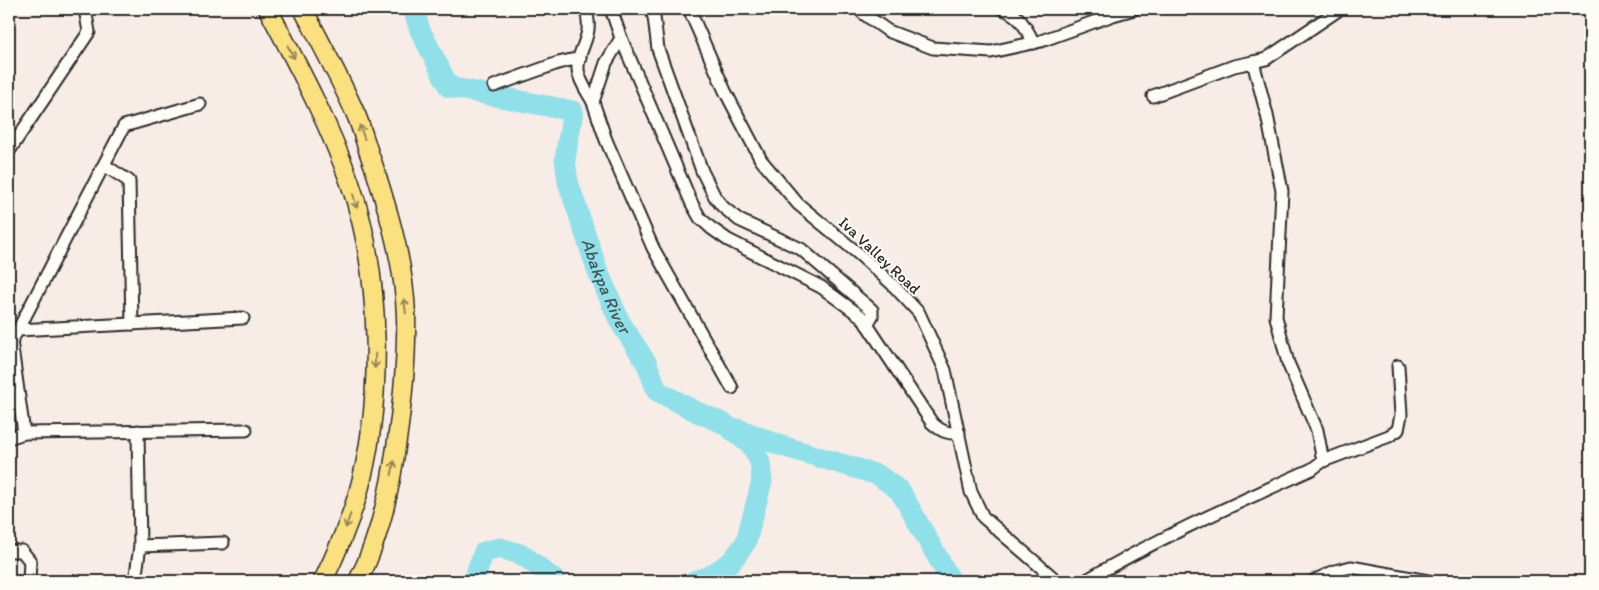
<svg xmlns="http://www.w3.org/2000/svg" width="1599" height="590" font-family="Itim,sans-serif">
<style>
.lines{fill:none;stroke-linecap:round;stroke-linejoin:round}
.river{stroke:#90e0ea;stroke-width:21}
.minor-casing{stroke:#2b2b2b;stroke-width:15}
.highway-casing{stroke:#2b2b2b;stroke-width:21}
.minor{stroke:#fdfcf7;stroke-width:11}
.highway{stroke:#fbe080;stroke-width:18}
.oneway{stroke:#938656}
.labels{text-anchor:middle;stroke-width:4;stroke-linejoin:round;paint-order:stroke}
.street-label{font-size:16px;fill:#2b2b2b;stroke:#fdfcf7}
.water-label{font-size:18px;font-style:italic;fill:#44585b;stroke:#fdfcf7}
</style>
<rect width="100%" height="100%" fill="#f8ece7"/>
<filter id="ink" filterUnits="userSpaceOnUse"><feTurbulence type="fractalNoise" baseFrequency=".02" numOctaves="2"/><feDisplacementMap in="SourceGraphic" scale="10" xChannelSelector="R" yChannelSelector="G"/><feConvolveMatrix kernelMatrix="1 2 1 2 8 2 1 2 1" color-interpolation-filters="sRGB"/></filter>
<g filter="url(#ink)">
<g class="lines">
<!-- river -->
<g class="river">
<path id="s1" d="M413 9 420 30 449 87 573 111 565 159 568 182 597 269 620 322 647 364 657 391 697 412 725 424 752 446 760 462 762 481 746 542 732 561 710 576 694 581"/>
<path d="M739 429 779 445 878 475 900 491 951 581"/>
<path d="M474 581 479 565 484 552 500 548 523 555 556 581"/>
</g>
<!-- minor casing -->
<g class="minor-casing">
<g id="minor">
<path d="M585 9C596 36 576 49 578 70 579 81 588 93 593 102"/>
<path d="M611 9 621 38 692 204 700 218 711 228 728 240 821 287 862 317 932 423C941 431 947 434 959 433"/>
<path d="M651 9 654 17 658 49 702 171 715 197 723 207 739 220 801 249 872 310V316L867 325"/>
<path d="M689 9 725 91 761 160 798 204 860 255 892 284 919 313 945 370 971 492 983 517 1057 581"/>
<path d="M859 9 864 14 888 31 933 48 991 52 1041 41 1113 15 1134 9"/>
<path d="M1003 9C1020 15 1026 28 1034 43"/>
<path d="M621 38 606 63 593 102 606 140 653 248 732 388"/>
<path d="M1253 62 1266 59 1340 9"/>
<path d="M494 86 558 63 580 58"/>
<path d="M200 104 124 126 18 330 243 318"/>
<path d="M9 151 89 32 85 9"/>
<path d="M104 165 129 181 132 324"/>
<path d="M18 330 11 341 24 433"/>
<path d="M9 438 24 433 246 430"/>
<path d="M1323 461 1389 436 1398 430 1401 415 1398 366"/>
<path d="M140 546 223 543"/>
<path d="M9 551H22L30 561 29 581"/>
<path d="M135 581 140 546 138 431"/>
<path d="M1085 581C1158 538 1235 504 1312 469L1323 461 1317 430 1288 363 1276 317 1282 191 1267 115 1253 62 1234 66 1153 96"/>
<path d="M1313 581 1335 571 1351 567 1428 581"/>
</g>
</g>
<!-- highway casing -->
<g class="highway-casing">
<g id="highway">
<path d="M268 9C298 66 328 121 350 183 382 275 384 404 357 497 348 526 336 554 323 581"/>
<path d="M303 9C322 45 341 80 357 117 363 132 367 149 373 164 389 213 404 263 406 315 407 357 403 399 397 440 391 486 379 540 358 581"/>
</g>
</g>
<!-- minor -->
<use href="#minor" class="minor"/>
<!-- highway -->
<use href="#highway" class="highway"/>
</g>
<!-- one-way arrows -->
<defs><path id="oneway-shaft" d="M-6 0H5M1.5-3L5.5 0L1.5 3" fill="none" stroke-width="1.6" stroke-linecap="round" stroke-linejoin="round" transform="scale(1.25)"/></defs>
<g class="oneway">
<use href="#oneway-shaft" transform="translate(291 52) rotate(62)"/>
<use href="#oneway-shaft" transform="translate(362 132) rotate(-109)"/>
<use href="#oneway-shaft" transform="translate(355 201) rotate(75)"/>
<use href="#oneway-shaft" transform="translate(405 306) rotate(-96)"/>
<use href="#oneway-shaft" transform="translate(375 361) rotate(92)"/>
<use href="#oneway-shaft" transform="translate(393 468) rotate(-79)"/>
<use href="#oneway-shaft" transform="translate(348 521) rotate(109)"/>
</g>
</g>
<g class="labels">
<!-- street labels -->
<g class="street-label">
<text transform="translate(880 255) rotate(43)" y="6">Iva Valley Road</text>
</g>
<!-- water labels -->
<g class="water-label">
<text dy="6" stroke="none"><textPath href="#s1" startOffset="395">Abakpa River</textPath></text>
</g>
</g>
<!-- margin -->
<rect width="1599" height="590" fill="none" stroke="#fdfcf7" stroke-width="30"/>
<rect x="15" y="15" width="1569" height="560" fill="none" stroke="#2b2b2b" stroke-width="2" filter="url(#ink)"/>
</svg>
